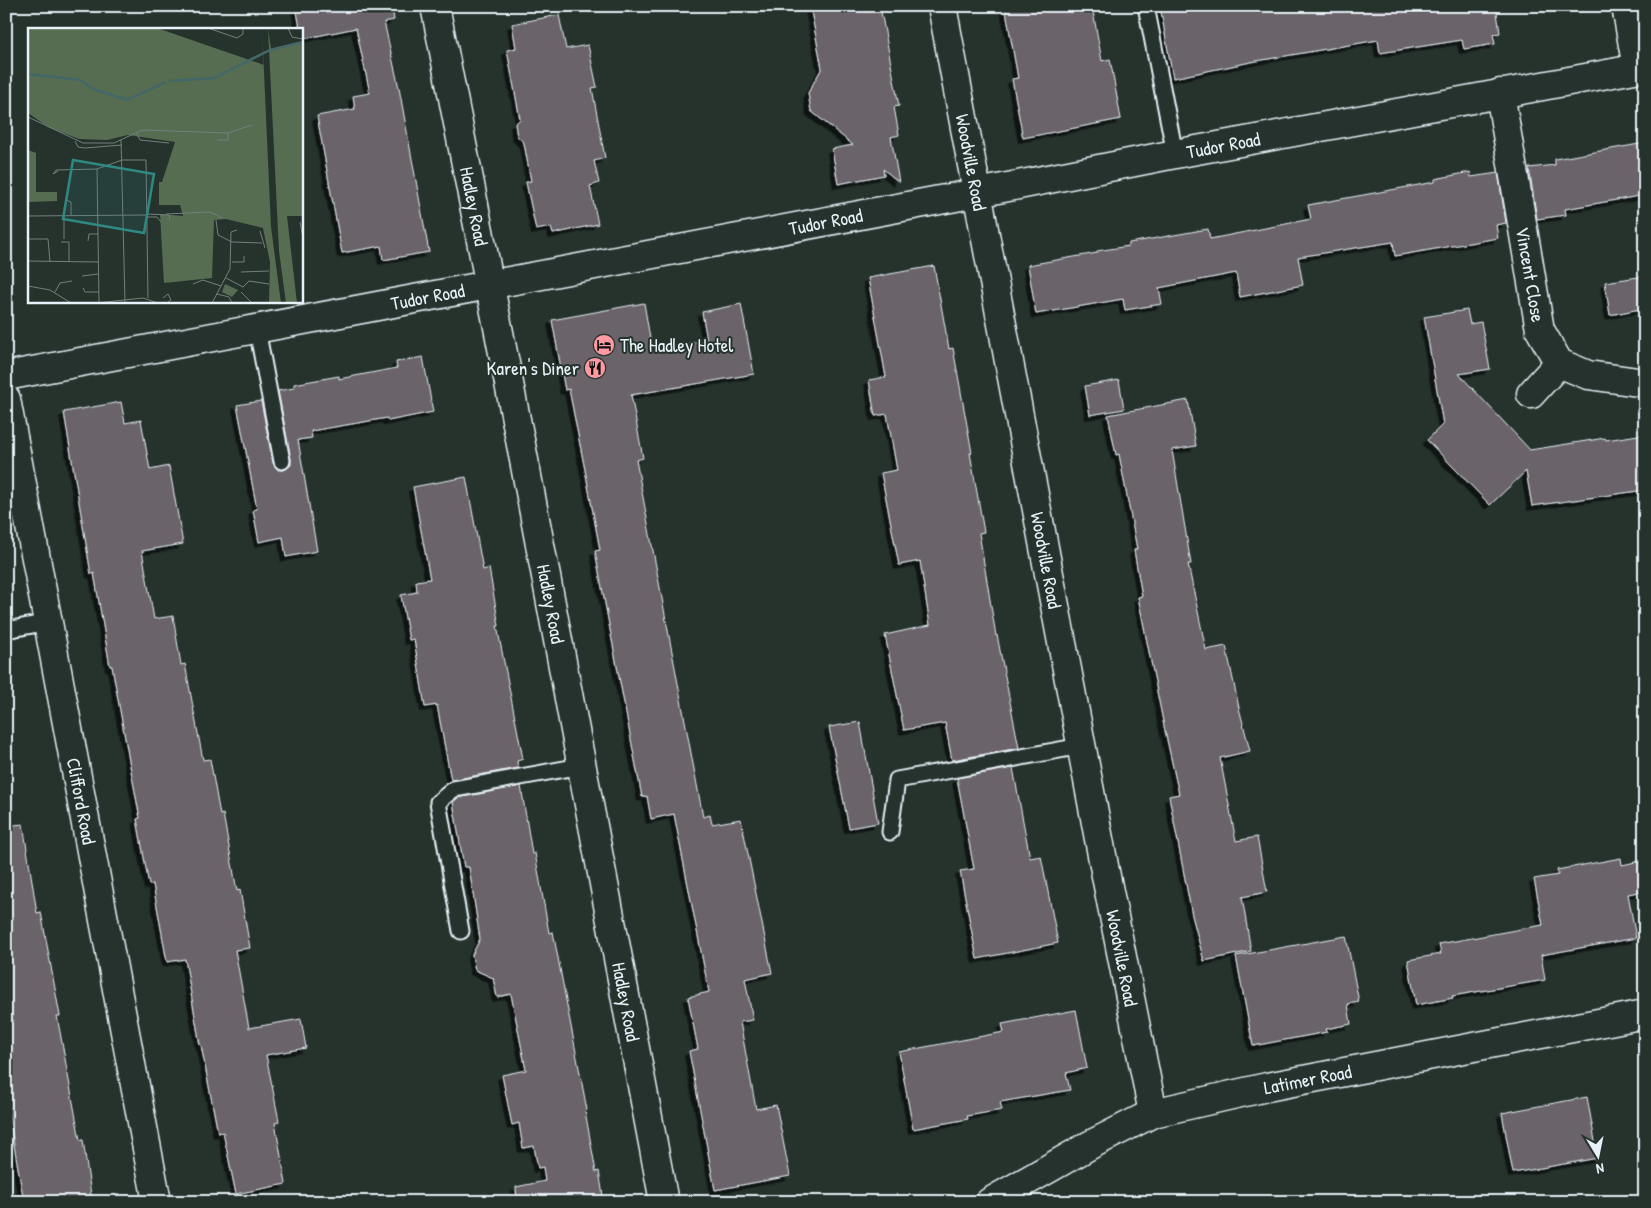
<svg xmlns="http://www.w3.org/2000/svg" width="1651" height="1208" font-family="'Patrick Hand',sans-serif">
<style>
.building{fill:#6b636b;stroke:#e8f1f8;filter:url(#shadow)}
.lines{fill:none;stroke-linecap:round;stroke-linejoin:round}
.service-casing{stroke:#e8f1f8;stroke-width:19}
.minor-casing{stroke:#e8f1f8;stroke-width:31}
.service{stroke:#26332d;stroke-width:15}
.minor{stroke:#26332d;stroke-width:28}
.labels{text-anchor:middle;stroke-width:4;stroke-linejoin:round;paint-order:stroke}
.street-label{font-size:19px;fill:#e8f1f8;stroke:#26332d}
.poi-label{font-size:19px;fill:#e8f1f8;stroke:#26332d;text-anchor:start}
.inset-river{fill:none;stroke:#436867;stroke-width:2.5}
.inset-road{fill:none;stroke:#747f7e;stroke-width:1}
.view{fill:#308883;fill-opacity:0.15;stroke:#308883;stroke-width:2.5}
.inset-edge{fill:none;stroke:#e8f1f8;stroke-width:2.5}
</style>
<defs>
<filter id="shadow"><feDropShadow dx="-4.5" dy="4.5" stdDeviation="0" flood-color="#0009"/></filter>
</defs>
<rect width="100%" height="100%" fill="#26332d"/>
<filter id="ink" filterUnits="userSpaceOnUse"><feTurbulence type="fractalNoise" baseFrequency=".02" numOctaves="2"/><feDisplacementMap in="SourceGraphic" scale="10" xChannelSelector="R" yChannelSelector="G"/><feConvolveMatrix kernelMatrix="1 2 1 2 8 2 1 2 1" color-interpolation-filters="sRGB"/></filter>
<g filter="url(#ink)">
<!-- building -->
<g class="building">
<path d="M296 6H392L394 20 384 22 399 88 429 252 383 260 381 246 342 253 317 116 355 109 353 96 370 93 356 28 302 39Z"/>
<path d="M810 6H880L899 106 894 107 899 135 891 137 899 182 883 169 884 175 838 184 832 149 853 145 811 111 808 93 822 68Z"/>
<path d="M1005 6H1092L1102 61 1110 59 1121 119 1023 138 1012 79 1018 78Z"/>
<path d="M1160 6H1496L1500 33 1493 34 1495 44 1464 49 1462 40 1380 53 1378 40 1251 62 1173 78Z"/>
<path d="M559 15 566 49 588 45 597 87 592 88 605 158 594 161 599 183 590 186 598 224 553 234 551 227 536 230 526 182 531 181 524 143 517 136 515 124 520 119 507 50 516 48 512 24Z"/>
<path d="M1645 143V195L1565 209 1566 215 1537 219 1529 168 1555 165V159Z"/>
<path d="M1470 172 1471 177 1498 173 1506 223 1496 225 1498 238 1395 256 1393 242 1298 257 1303 285 1240 297 1236 273 1159 288 1162 304 1125 310 1123 299 1036 314 1028 265 1097 253V251L1129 246V243L1208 229 1210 239 1311 219 1308 205 1435 182V179Z"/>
<path d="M934 266 949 349 953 348 972 453H970L984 532 979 533 996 636 997 635 1019 748 952 760 945 723 904 730 885 635 930 625 920 561 899 565 881 473 897 470 887 414 875 416 869 380 886 377 868 278Z"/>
<path d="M1645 276V308L1610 315 1605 282Z"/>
<path d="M644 303 652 350 707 340 702 312 741 304 754 374 631 395 643 458 636 460 703 817 710 815 712 824 741 819 772 973 745 979 753 1020 740 1022 756 1109 776 1105 790 1176 715 1190 689 1051 698 1049 688 997 709 992 674 814 651 819 647 796 642 797 595 551 600 550 587 480 569 389 565 390 552 320Z"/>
<path d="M1467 310 1470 324 1481 322 1490 369 1459 374 1530 450 1605 438 1606 440 1645 434V490L1532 506 1526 471 1490 505 1427 440 1443 424 1424 317Z"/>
<path d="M423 357 433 412 388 421 387 418 311 431 312 438 298 440 317 551 286 557 283 537 259 542 253 510 257 509 237 405 261 401 273 463 278 470H284L291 465V459L278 391 294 388V384L339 376V379L397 368 396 362Z"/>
<path d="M1119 380 1124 409 1090 415 1085 386Z"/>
<path d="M1188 400 1196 446 1172 450 1191 564H1188L1206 650 1226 646 1239 708 1250 751 1220 758 1236 841 1257 837 1267 892 1242 897 1251 951 1204 961 1192 915 1169 796 1179 794 1164 726 1138 597 1142 596 1134 550 1137 549 1119 454 1116 455 1108 415Z"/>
<path d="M121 402 125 423 141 420 150 470 169 466 183 544 142 551 154 619 173 616 181 665 185 664 203 760 210 759 220 815 223 814 237 891 240 890 250 948 235 950 249 1028 301 1019 306 1048 266 1055 279 1121 275 1123 286 1184 236 1194 223 1132 218 1133 201 1045H200L185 959 167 962 153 884 149 885 137 819 140 818 129 760 112 666H110L94 573 91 574 64 412Z"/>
<path d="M466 477 483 570 489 568 499 626H497L523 759 517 761 518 768 451 780 437 705 425 707 414 639 409 640 401 595 417 592 416 581 430 579 413 487Z"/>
<path d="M860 722 878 823 849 828 829 727Z"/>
<path d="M1013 768 1030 858 1041 856 1058 943 977 959 960 871 974 869 957 778Z"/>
<path d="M521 786 532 854 535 853 549 933 553 932 587 1110 585 1111 596 1172 599 1171 604 1202H517L516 1187 545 1181 543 1167 538 1168 534 1146 523 1148 519 1123 512 1125 502 1075 526 1070 511 994 497 997 493 978 475 970 472 955 480 939 469 867H464L453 802 458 798Z"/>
<path d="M23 824 37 913 41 912 60 1016H57L80 1140H83L92 1202H24L6 1099V826Z"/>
<path d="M1621 858 1622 865 1645 860V891L1628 894 1636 938 1541 955 1545 980 1452 996 1453 998 1416 1005 1408 960 1441 954 1439 944 1543 925 1534 879 1558 875 1557 870Z"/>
<path d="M1346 936 1359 1002 1348 1004 1351 1024 1326 1029 1327 1032 1253 1046 1236 956Z"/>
<path d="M1076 1010 1087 1068 1066 1073 1070 1090 1000 1102 1002 1110 967 1116 968 1119 913 1129 899 1052 1004 1032 1002 1024Z"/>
<path d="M1587 1097 1598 1158 1513 1173 1502 1113Z"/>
</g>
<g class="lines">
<!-- service casing -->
<g class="service-casing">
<g id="service">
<path d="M1146 6 1175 154"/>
<path d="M257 329 282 461"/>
<path d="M6 630 49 622"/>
<path d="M890 832 897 780 1081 746"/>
<path d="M461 931 438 802 454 789 581 766"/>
</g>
</g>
<!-- minor casing -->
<g class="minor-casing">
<g id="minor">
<path id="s1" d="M435 6 524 460 664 1202"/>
<path id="s2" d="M942 6 1105 871 1153 1113"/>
<path d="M1626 6 1637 68"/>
<path id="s3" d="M1500 93 1540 330 1559 363 1588 375 1645 383"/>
<path id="s4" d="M6 376 998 189 1175 154 1645 67"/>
<path d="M1531 394 1559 363"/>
<path id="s5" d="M6 399 157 1202"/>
<path id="s6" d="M990 1202 1090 1145 1153 1113 1267 1087 1645 1014"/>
</g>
</g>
<!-- service -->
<use href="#service" class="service"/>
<!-- minor -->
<use href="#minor" class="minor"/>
</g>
</g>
<!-- icons -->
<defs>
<g id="hotel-disc" transform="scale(1.125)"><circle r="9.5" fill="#ff9aa2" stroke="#26332d"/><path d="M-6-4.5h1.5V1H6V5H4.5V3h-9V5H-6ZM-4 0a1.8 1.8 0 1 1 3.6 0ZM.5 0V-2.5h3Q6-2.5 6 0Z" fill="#111"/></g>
<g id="restaurant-disc" transform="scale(1.125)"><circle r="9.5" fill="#ff9aa2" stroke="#26332d"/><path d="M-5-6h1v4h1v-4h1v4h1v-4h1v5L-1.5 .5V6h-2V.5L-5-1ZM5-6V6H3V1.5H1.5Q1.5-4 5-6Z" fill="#111"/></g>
</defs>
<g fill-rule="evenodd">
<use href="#hotel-disc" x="604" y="345"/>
<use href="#restaurant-disc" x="595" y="368"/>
</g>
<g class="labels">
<!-- street labels -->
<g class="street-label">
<text dy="7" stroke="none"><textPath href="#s4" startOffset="1239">Tudor Road</textPath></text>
<text dy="7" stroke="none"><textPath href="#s2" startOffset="159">Woodville Road</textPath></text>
<text dy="7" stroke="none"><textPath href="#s1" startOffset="204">Hadley Road</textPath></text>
<text dy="7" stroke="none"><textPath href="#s4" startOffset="834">Tudor Road</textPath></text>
<text dy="7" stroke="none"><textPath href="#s3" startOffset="184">Vincent Close</textPath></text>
<text dy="7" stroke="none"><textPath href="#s4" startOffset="429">Tudor Road</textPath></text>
<text dy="7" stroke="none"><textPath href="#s2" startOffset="564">Woodville Road</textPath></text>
<text dy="7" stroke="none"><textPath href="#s1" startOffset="609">Hadley Road</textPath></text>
<text dy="7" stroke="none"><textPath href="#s5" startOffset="409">Clifford Road</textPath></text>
<text dy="7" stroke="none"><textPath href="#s2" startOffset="969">Woodville Road</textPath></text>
<text dy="7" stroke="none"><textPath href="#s1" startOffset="1014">Hadley Road</textPath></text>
<text dy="7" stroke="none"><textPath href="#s6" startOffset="344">Latimer Road</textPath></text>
</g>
<!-- poi labels -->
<g class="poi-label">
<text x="620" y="352">The Hadley Hotel</text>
<text x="579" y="375" text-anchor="end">Karen's Diner</text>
</g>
</g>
<!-- overview -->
<g transform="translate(28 28)">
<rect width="275" height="275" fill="#26332d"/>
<path d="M0 0H129L236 37 234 0 243 199 253 275H241L242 234 235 200 198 191 186 192 184 250 136 255 132 186 155 188 152 177H131V154H134L147 114 100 107 79 112 51 111 20 99 0 85ZM240 0 243 21 275 13V188H259L269 275H258L251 223ZM0 122 8 125V164H29V173L0 174ZM197 256 210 262 204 269 194 264Z" fill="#566d51"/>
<path class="inset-river" d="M0 46 52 52 65 61 99 72 138 54M141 53 186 50 242 22 275 14"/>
<path class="inset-road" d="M180 0 209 10 215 6V0M260 0 264 9 275 11M0 89 55 115H86L114 102 200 105 224 97M108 104 112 112 141 115M93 112 97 275M189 112H200V105M47 113 50 119 57 120 94 117M118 132 120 270M69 141 71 275M30 143 25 146 28 142 69 141 94 132H118M38 172 43 174V188M119 186 141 187 142 192M138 186 182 184 195 190M0 188 118 187M36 188V211M119 189H129L133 194M188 192 190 207 204 214M272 194 275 210M232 203 237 220M0 211H20L22 234M60 213 61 206H70M33 214H41V234M204 214 234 215M0 233 70 234M204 234H216V228M213 244 241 243M54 248 70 246M198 250 215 259 221 253 241 256M165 256 175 252 193 258M0 258 22 262 43 275M55 260 57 264H71M27 264 32 255 44 253M213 264 224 275M189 266 201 269 204 275M135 270 140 266 143 272 140 274M68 275 115 270 130 275M184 275 202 241 203 204 209 202"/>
<path class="view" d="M45 132 126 146 116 205 35 191Z"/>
<rect width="275" height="275" class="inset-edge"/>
</g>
<!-- margin -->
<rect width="1651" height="1208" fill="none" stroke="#26332d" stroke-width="25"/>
<rect x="12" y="12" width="1626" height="1183" fill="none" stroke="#e8f1f8" stroke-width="2" filter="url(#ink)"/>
<!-- north arrow -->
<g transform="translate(1598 1156) rotate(170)" stroke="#26332d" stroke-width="4" paint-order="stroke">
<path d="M0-4L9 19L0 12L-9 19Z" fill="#e8f1f8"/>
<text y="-8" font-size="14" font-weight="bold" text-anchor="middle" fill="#e8f1f8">N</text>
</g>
</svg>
